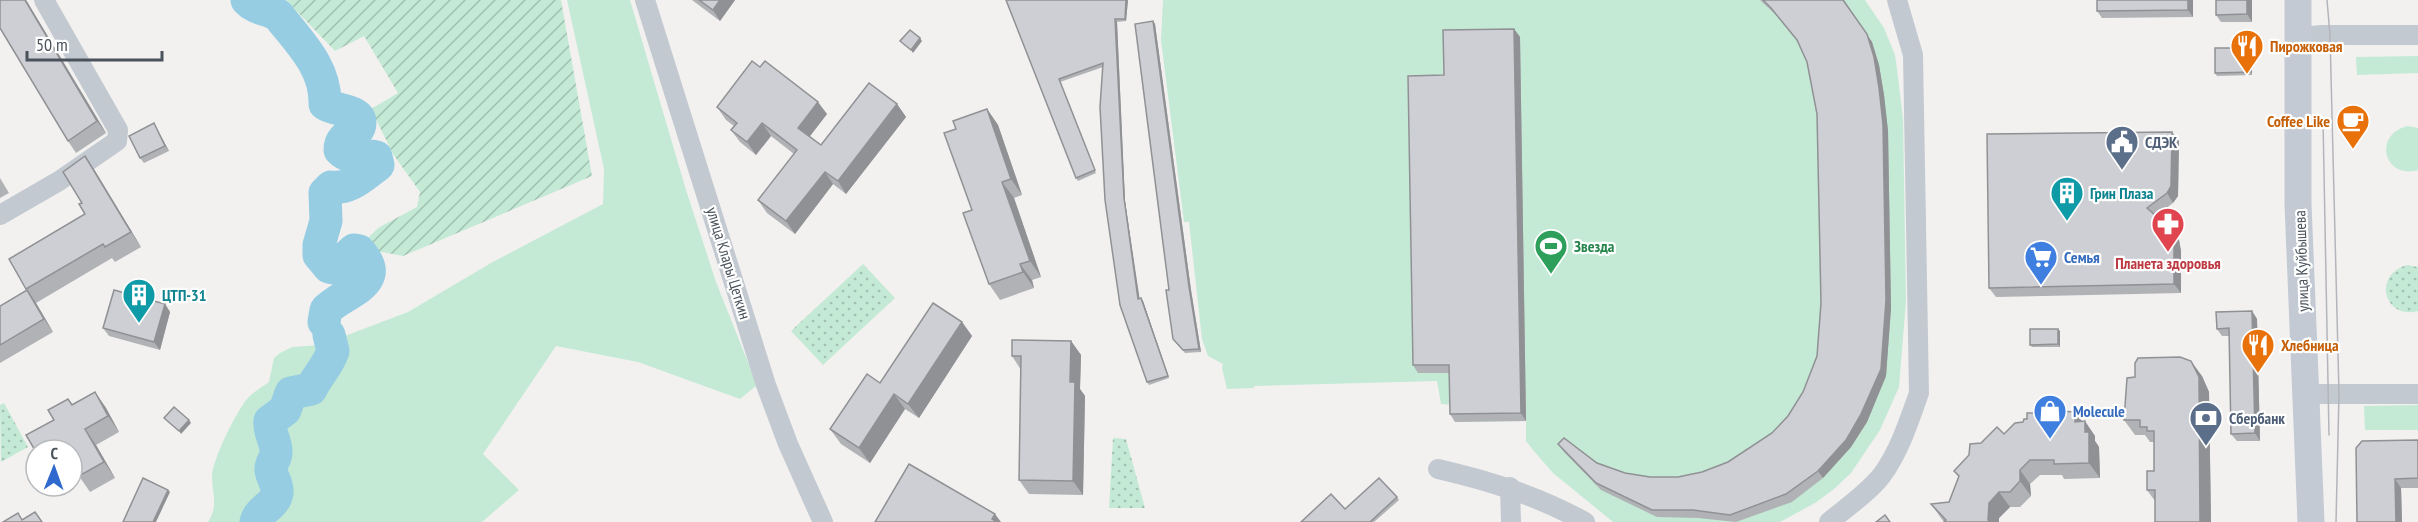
<svg xmlns="http://www.w3.org/2000/svg" width="2418" height="522" font-family="'PT Sans Narrow',sans-serif">
<style>
.grass{fill:#c4ead6}
.park{fill:url(#park-dots)}
.garden{fill:url(#garden-furrows)}
.lines{fill:none;stroke-linecap:round;stroke-linejoin:round}
.river{stroke:#97cde2;stroke-width:33}
.minor{stroke:#c3c9d0;stroke-width:20}
.secondary{stroke:#c3cad4;stroke-width:27}
.tram{stroke:#b3b5ba;stroke-width:1.5}
.wall{fill:#b1b2b6}
.shaded-wall{fill:#909194}
.building{fill:#cecfd4;stroke:#909194;stroke-width:1.5}
.labels{text-anchor:middle;stroke-width:4.5;stroke-linejoin:round;paint-order:stroke}
.food-label{font-size:16px;font-weight:bold;fill:#c56008;stroke:#fff;text-anchor:start}
.service-label{font-size:16px;font-weight:bold;fill:#4e5e75;stroke:#fff;text-anchor:start}
.culture-label{font-size:16px;font-weight:bold;fill:#0d838f;stroke:#fff;text-anchor:start}
.leisure-label{font-size:16px;font-weight:bold;fill:#27864d;stroke:#fff;text-anchor:start}
.shop-label{font-size:16px;font-weight:bold;fill:#366cbe;stroke:#fff;text-anchor:start}
.street-label{font-size:16px;fill:#4a525b;stroke:#fff}
.health-label{font-size:16px;font-weight:bold;fill:#be3a42;stroke:#fff}
</style>
<defs>
<pattern id="park-dots" width="8" height="8" patternUnits="userSpaceOnUse" patternTransform="scale(1.5)"><rect width="8" height="8" fill="#c4ead6"/><path d="M2 2h.1M6 6h.1" fill="none" stroke="#a1c0b1" stroke-width="1.8" stroke-linecap="round"/></pattern>
<pattern id="garden-furrows" width="10" height="10" patternUnits="userSpaceOnUse" patternTransform="scale(1.5)"><rect width="10" height="10" fill="#c4ead6"/><path d="M-1 1l2-2M0 10L10 0M9 11l2-2" fill="none" stroke="#a1c0b1"/></pattern>
</defs>
<rect width="100%" height="100%" fill="#f2f1f0"/>
<!-- grass -->
<g class="grass">
<path d="M567 0H630L686 190 716 282 757 385 740 399 638 362 556 346 483 454 519 490 482 522H208C219 505 212 494 212 476 212 461 236 412 247 399 252 393 262 387 269 382L274 358 280 353 292 347 321 345 408 312 491 263 603 204 604 169Z"/>
<path d="M1163 0H1865L1884 28 1895 55 1897 69 1903 118 1906 301 1899 387 1880 430 1851 473 1834 489 1815 503 1780 522H1613L1553 473 1533 450 1526 441V421L1455 422V405L1441 404 1437 381 1254 386V388L1227 389 1222 368 1223 364 1208 356 1202 339 1189 222H1184L1161 40Z"/>
<path d="M2418 56V73L2357 75 2356 57Z"/>
<path d="M2408 126 2418 128V170C2384 180 2372 134 2408 126Z"/>
<path d="M2418 405V430H2365L2364 406Z"/>
</g>
<!-- park -->
<g class="park">
<path d="M863 264 895 298 823 365 791 331Z"/>
<path d="M2407 265 2418 267V311C2384 320 2372 275 2407 265Z"/>
<path d="M4 403 28 447 1 462 0 405Z"/>
<path d="M1113 438 1126 439 1145 508H1109Z"/>
</g>
<!-- garden -->
<path class="garden" d="M286 0H561L592 176 403 256 377 251 369 255 359 247 378 228 417 207 420 192 393 154 371 109 398 93 364 36 335 51Z"/>
<g class="lines">
<!-- river -->
<g class="river">
<path d="M247 0C255 9 267 9 278 15 299 42 326 67 325 104 335 111 360 109 360 123 360 137 340 131 340 150 350 161 364 153 376 157L378 165C364 175 350 190 331 187L325 193 326 221 319 245V255L329 267 334 268 354 250 359 251C389 284 345 291 326 310L324 322"/>
<path d="M256 522C259 509 275 506 277 493 278 483 272 479 271 470 270 464 276 459 276 453 277 441 268 432 270 421L285 410 291 393 311 389C317 376 328 366 333 351L329 335"/>
</g>
<!-- minor -->
<g class="minor">
<path d="M645 0 766 385 788 444 823 522"/>
<path d="M2298 37 2322 35H2418"/>
<path d="M0 215 59 181 117 141 118 130 44 0"/>
<path d="M2306 394H2418"/>
<path d="M1438 469C1490 481 1538 496 1585 522"/>
<path d="M1510 487 1511 522"/>
<path d="M1829 522C1847 507 1868 493 1882 475 1900 450 1909 421 1919 393L1913 55 1897 0"/>
</g>
<!-- secondary -->
<path class="secondary" d="M2298 0V204L2311 522"/>
<!-- tram -->
<g class="tram">
<path d="M2327 0 2330 35 2339 394 2336 522"/>
<path d="M2323 120 2329 435"/>
</g>
</g>
<!-- wall -->
<g class="wall">
<path d="M26 0 106 133 76 153 68 141Z"/>
<path d="M692 0H735L720 21Z"/>
<path d="M1006 0H1128L1126 21 1117 22 1125 201 1139 298 1143 301 1169 378 1149 385 1147 382 1103 67 1060 82 1096 173 1078 181 1076 178Z"/>
<path d="M1760 0H1844L1872 42 1879 65 1884 95 1888 131 1891 308 1886 376 1867 422 1851 447 1823 478 1792 502 1736 522 1698 518 1657 517 1601 490 1564 452 1558 444 1597 463 1625 473 1650 477H1678L1702 472 1728 462 1772 433 1788 416 1803 392 1817 356 1821 303 1817 114 1807 62 1798 42 1776 15Z"/>
<path d="M2193 0V17L2102 18 2097 11Z"/>
<path d="M2252 0V22H2221L2216 15Z"/>
<path d="M1153 21 1155 24 1191 290 1201 352 1185 353 1173 339 1169 290Z"/>
<path d="M1514 29 1520 37 1526 421 1455 422 1450 414 1449 373H1418L1413 365 1444 75Z"/>
<path d="M2252 50V75L2217 76 2215 73Z"/>
<path d="M897 104 906 117 846 194 833 184 795 234 767 213 758 200 794 154 771 136 756 155 740 142 731 130 734 126 726 120 717 107 827 114 810 136 821 145Z"/>
<path d="M987 109 998 125 1022 195 1014 198 1041 277 1032 280 1034 288 1000 300 989 284 956 129Z"/>
<path d="M157 129 169 151 144 163 140 158Z"/>
<path d="M2179 141 2178 196 2173 203 2156 216 2179 240 2181 251V293L1996 297 1989 288Z"/>
<path d="M85 156 95 171 141 247 115 262 112 258 36 303 53 332 0 363V306L27 290 9 259 85 214 82 203Z"/>
<path d="M0 178 9 193 0 198Z"/>
<path d="M165 304 170 312 160 350 109 336 103 328Z"/>
<path d="M2252 311 2257 319 2260 441H2237L2231 434 2229 336H2222L2217 329Z"/>
<path d="M962 322 972 336 919 418 905 409 870 463 841 444 830 429 880 383Z"/>
<path d="M2060 331V347H2032L2030 345Z"/>
<path d="M1071 341 1081 355 1080 389 1085 396 1083 495 1029 494 1019 480 1021 370 1012 356Z"/>
<path d="M2202 376 2209 392 2211 522H2155V501L2147 490 2154 471V442H2150L2145 435H2135L2124 420Z"/>
<path d="M95 392 106 408 119 432 96 445 115 478 90 492 79 476 73 465 72 466V450H36L54 420 68 399 72 404Z"/>
<path d="M2075 412 2082 421 2095 436V441L2099 447 2100 478 2064 479 2062 475H2040L2030 484 2031 496 2020 507H2010L1999 518 1944 522 1941 518 1931 504 1949 502 1959 477 1954 471 1981 443 2004 434 2023 422Z"/>
<path d="M2418 440V488H2401L2402 522H2357Z"/>
<path d="M1397 497 1399 500 1374 522H1301L1345 509Z"/>
</g>
<!-- shaded-wall -->
<g class="shaded-wall">
<path d="M25 0H26L106 133 97 121Z"/>
<path d="M720 0H735L720 21 713 10Z"/>
<path d="M1126 0H1128L1126 21 1125 19Z"/>
<path d="M1843 0 1872 42 1879 65 1884 95 1888 131 1891 308 1886 376 1867 422 1851 447 1823 478 1818 471Z"/>
<path d="M2188 0H2193V17L2188 10Z"/>
<path d="M2247 0H2252V22L2247 14Z"/>
<path d="M1115 19 1117 22 1125 201 1140 301 1138 299 1124 198Z"/>
<path d="M1153 21 1155 24 1191 290 1201 352 1199 349 1189 287Z"/>
<path d="M1514 29 1520 37 1526 421 1521 413Z"/>
<path d="M920 38 922 41 913 53 911 50Z"/>
<path d="M2250 48 2252 50V75L2251 72Z"/>
<path d="M818 102 827 114 807 140 798 128Z"/>
<path d="M897 104 906 117 846 194 838 181Z"/>
<path d="M987 109 998 125 1022 195 1011 179Z"/>
<path d="M154 123 157 129 169 151 165 146Z"/>
<path d="M762 123 771 136 756 155 747 142Z"/>
<path d="M2172 132 2179 141 2178 196 2173 203 2167 193Z"/>
<path d="M85 156 95 171 141 247 131 232Z"/>
<path d="M825 172 833 184 795 234 786 221Z"/>
<path d="M1002 182 1014 198 1041 277 1030 261Z"/>
<path d="M2172 230 2179 240 2181 251V293L2174 284Z"/>
<path d="M1020 264 1032 280 1034 288 1023 272Z"/>
<path d="M27 290 36 303 53 332 44 319Z"/>
<path d="M1141 298 1143 301 1169 378 1168 376Z"/>
<path d="M165 304 170 312 160 350 154 342Z"/>
<path d="M2252 311 2257 319 2260 441 2255 433Z"/>
<path d="M962 322 972 336 919 418 908 404Z"/>
<path d="M2058 329 2060 331V347L2058 344Z"/>
<path d="M1071 341 1081 355 1080 389 1085 396 1083 495 1073 481 1070 382Z"/>
<path d="M2191 361 2202 376 2209 392 2211 522H2200Z"/>
<path d="M95 392 106 408 119 432 108 416Z"/>
<path d="M894 394 905 409 870 463 859 448Z"/>
<path d="M2075 412 2085 426V421L2095 436V441L2099 447 2100 478 2089 463 2075 422Z"/>
<path d="M189 420 191 423 181 434 179 431Z"/>
<path d="M85 429 96 445 115 478 104 462Z"/>
<path d="M2020 470 2030 484 2031 496 2020 481Z"/>
<path d="M2395 479 2401 488 2402 522H2396Z"/>
<path d="M168 490 170 492 156 522H153Z"/>
<path d="M1999 492 2010 507 1999 518V522H1990L1988 520 1989 503Z"/>
<path d="M995 514 1001 522H994L992 519Z"/>
</g>
<!-- building -->
<g class="building">
<path d="M0 0H25L97 121 68 141 0 28Z"/>
<path d="M699 0H720L713 10Z"/>
<path d="M1006 0H1126L1125 19H1115L1124 198 1138 299 1141 298 1168 376 1147 382 1120 305 1105 200 1100 107 1103 63 1059 79 1095 170 1076 178Z"/>
<path d="M1763 0H1843L1867 34 1874 57 1879 88 1883 124 1886 300 1881 369 1861 414 1846 440 1818 471 1786 494 1730 515 1693 510H1652L1596 483 1558 444 1564 438 1597 463 1625 473 1650 477H1678L1702 472 1728 462 1772 433 1788 416 1803 392 1817 356 1821 303 1817 114 1807 62 1797 40 1771 8Z"/>
<path d="M2097 0H2188V10L2097 11Z"/>
<path d="M2216 0H2247V14L2216 15Z"/>
<path d="M1153 21 1189 287 1199 349 1183 350 1173 339 1166 290H1169L1135 24Z"/>
<path d="M1514 29 1521 413 1450 414 1449 365H1413L1408 76 1444 75 1443 30Z"/>
<path d="M910 30 920 38 911 50 900 41Z"/>
<path d="M2215 48H2250L2251 72 2215 73Z"/>
<path d="M752 61 760 67 765 61 818 102 798 128 821 145 869 83 897 104 838 181 825 172 786 221 758 200 797 150 762 123 747 142 731 130 737 123 717 107Z"/>
<path d="M987 109 1011 179 1002 182 1030 261 1020 264 1023 272 989 284 963 213 972 210 944 133 956 129 953 121Z"/>
<path d="M154 123 165 146 140 158 129 136Z"/>
<path d="M2172 132 2171 186 2167 193 2147 208 2172 230 2174 241V284L1989 288 1987 134Z"/>
<path d="M85 156 131 232 105 247 103 244 26 289 9 259 85 214 79 204 82 203 63 172Z"/>
<path d="M27 290 44 319 0 345V306Z"/>
<path d="M114 290 165 304 154 342 103 328Z"/>
<path d="M933 303 962 322 908 404 894 394 859 448 830 429 867 374 880 383Z"/>
<path d="M2252 311 2255 433 2231 434 2229 328 2217 329 2216 312Z"/>
<path d="M2030 329H2058V344L2030 345Z"/>
<path d="M1012 340 1071 341 1070 382H1075L1073 481 1019 480 1021 356H1012Z"/>
<path d="M2180 357 2191 361 2199 377 2200 522H2155V490H2147V471H2154V431H2147V427H2140V420H2124L2127 378 2135 377V363L2138 358Z"/>
<path d="M95 392 108 416 85 429 104 462 79 476 72 463V450H65L64 448 61 450H36V452L26 435 54 420 48 410 68 399 72 405Z"/>
<path d="M174 407 189 420 179 431 164 418Z"/>
<path d="M2042 410 2075 412V422L2085 421V432H2089V463L2054 464V460H2030L2020 470V481L2010 492H1999L1989 503 1988 520 1990 522H1944L1946 520 1931 504 1949 502 1959 476 1954 471 1969 455 1970 444 1981 443 1997 427 2004 434 2015 423 2023 422 2024 419H2027V413H2042Z"/>
<path d="M2418 440V478L2395 479 2396 522H2357L2356 448 2362 441Z"/>
<path d="M909 464 995 514 992 519 997 522H875Z"/>
<path d="M143 478 168 490 153 522H123Z"/>
<path d="M1379 478 1397 497 1370 522H1301L1331 494 1345 509Z"/>
<path d="M35 512 42 522H3L18 513 22 520Z"/>
<path d="M1885 515 1890 522H1876Z"/>
</g>
<!-- icons -->
<defs>
<g id="restaurant-pin" transform="scale(1.725)"><path d="M0 17L-7.5 6A9.5 9.5 0 1 1 7.5 6Z" fill="#e8710a" stroke="#fff"/><path d="M-5-6h1v4h1v-4h1v4h1v-4h1v5L-1.5 .5V6h-2V.5L-5-1ZM5-6V6H3V1.5H1.5Q1.5-4 5-6Z" fill="#fff"/></g>
<g id="cafe-pin" transform="scale(1.725)"><path d="M0 17L-7.5 6A9.5 9.5 0 1 1 7.5 6Z" fill="#e8710a" stroke="#fff"/><path d="M-5.5-4.5H6V0H3Q3 3.5 0 3.5H-2.5Q-5.5 3.5-5.5 0ZM3-3.2v2h1.7v-2ZM-6 4.5H4V6H-6Z" fill="#fff"/></g>
<g id="civic-pin" transform="scale(1.725)"><path d="M0 17L-7.5 6A9.5 9.5 0 1 1 7.5 6Z" fill="#5c6f8a" stroke="#fff"/><path d="M-.6-6.5H3V-4.5H.6V-3L4-1V1h2V6H-6V1h2V-1L-.6-3ZM-1.2 2.5V6h2.4V2.5Z" fill="#fff"/></g>
<g id="building-pin" transform="scale(1.725)"><path d="M0 17L-7.5 6A9.5 9.5 0 1 1 7.5 6Z" fill="#0f9aa8" stroke="#fff"/><path d="M-4-6H4V6H1V3H-1V6H-4ZM-2.5-4.3h1.7v1.8h-1.7ZM.8-4.3h1.7v1.8H.8ZM-2.5-1h1.7V.8h-1.7ZM.8-1h1.7V.8H.8Z" fill="#fff"/></g>
<g id="pharmacy-pin" transform="scale(1.725)"><path d="M0 17L-7.5 6A9.5 9.5 0 1 1 7.5 6Z" fill="#e0444e" stroke="#fff"/><path d="M-2-6h4v4h4v4h-4v4h-4v-4h-4v-4h4Z" fill="#fff"/></g>
<g id="stadium-pin" transform="scale(1.725)"><path d="M0 17L-7.5 6A9.5 9.5 0 1 1 7.5 6Z" fill="#2e9e5b" stroke="#fff"/><path d="M0-5a6.5 5 0 1 0 0 10a6.5 5 0 1 0 0-10ZM-3.5-1.8h7v3.6h-7Z" fill="#fff"/></g>
<g id="supermarket-pin" transform="scale(1.725)"><path d="M0 17L-7.5 6A9.5 9.5 0 1 1 7.5 6Z" fill="#3f7fe0" stroke="#fff"/><path d="M-6-5.5h2.5l.6 2H6L4.5 2H-2.5L-4.4-4H-6ZM-1.5 3.2a1.3 1.3 0 1 0 .1 0ZM3 3.2a1.3 1.3 0 1 0 .1 0Z" fill="#fff"/></g>
<g id="shop-pin" transform="scale(1.725)"><path d="M0 17L-7.5 6A9.5 9.5 0 1 1 7.5 6Z" fill="#3f7fe0" stroke="#fff"/><path d="M-5-2.5h2.3a2.7 3.5 0 0 1 5.4 0H5L5.5 6h-11ZM-1.5-2.5h3a1.5 2.3 0 0 0-3 0Z" fill="#fff"/></g>
<g id="bank-pin" transform="scale(1.725)"><path d="M0 17L-7.5 6A9.5 9.5 0 1 1 7.5 6Z" fill="#5c6f8a" stroke="#fff"/><path d="M-6-4H6V4H-6ZM0-2.3a2.3 2.3 0 1 0 0 4.6a2.3 2.3 0 1 0 0-4.6Z" fill="#fff"/></g>
</defs>
<g fill-rule="evenodd">
<use href="#restaurant-pin" x="2247" y="46"/>
<use href="#cafe-pin" x="2353" y="121"/>
<use href="#civic-pin" x="2122" y="142"/>
<use href="#building-pin" x="2067" y="193"/>
<use href="#pharmacy-pin" x="2168" y="224"/>
<use href="#stadium-pin" x="1551" y="246"/>
<use href="#supermarket-pin" x="2041" y="257"/>
<use href="#building-pin" x="139" y="295"/>
<use href="#restaurant-pin" x="2258" y="345"/>
<use href="#shop-pin" x="2050" y="411"/>
<use href="#bank-pin" x="2206" y="418"/>
</g>
<g class="labels">
<!-- food labels -->
<g class="food-label">
<text x="2270" y="52">Пирожковая</text>
<text x="2330" y="127" text-anchor="end">Coffee Like</text>
<text x="2281" y="351">Хлебница</text>
</g>
<!-- service labels -->
<g class="service-label">
<text x="2145" y="148">СДЭК</text>
<text x="2229" y="424">Сбербанк</text>
</g>
<!-- culture labels -->
<g class="culture-label">
<text x="2090" y="199">Грин Плаза</text>
<text x="162" y="301">ЦТП-31</text>
</g>
<!-- leisure labels -->
<g class="leisure-label">
<text x="1574" y="252">Звезда</text>
</g>
<!-- shop labels -->
<g class="shop-label">
<text x="2064" y="263">Семья</text>
<text x="2073" y="417">Molecule</text>
</g>
<!-- street labels -->
<g class="street-label">
<text transform="translate(2301 261) rotate(-92)" y="6">улица Куйбышева</text>
<text transform="translate(729 263) rotate(73)" y="6">улица Клары Цеткин</text>
</g>
<!-- health labels -->
<g class="health-label">
<text x="2168" y="269">Планета здоровья</text>
</g>
</g>
<!-- north arrow -->
<g transform="translate(54 468) rotate(1)"><circle r="28" fill="#ffffff" stroke="#b7babd" stroke-width="1.5"/>
<path d="M0-4.5L10 22L0 15L-10 22Z" fill="#2f69ce"/>
<text y="-9" font-size="16" font-weight="bold" text-anchor="middle" fill="#4a525b">С</text>
</g>
<!-- scale -->
<path d="M27 51v9h135v-9" fill="none" stroke="#4a525b" stroke-width="3"/>
<text x="36" y="51" font-size="18" fill="#4a525b" stroke="#ffffff" stroke-width="4.5" paint-order="stroke">50 m</text>
</svg>
